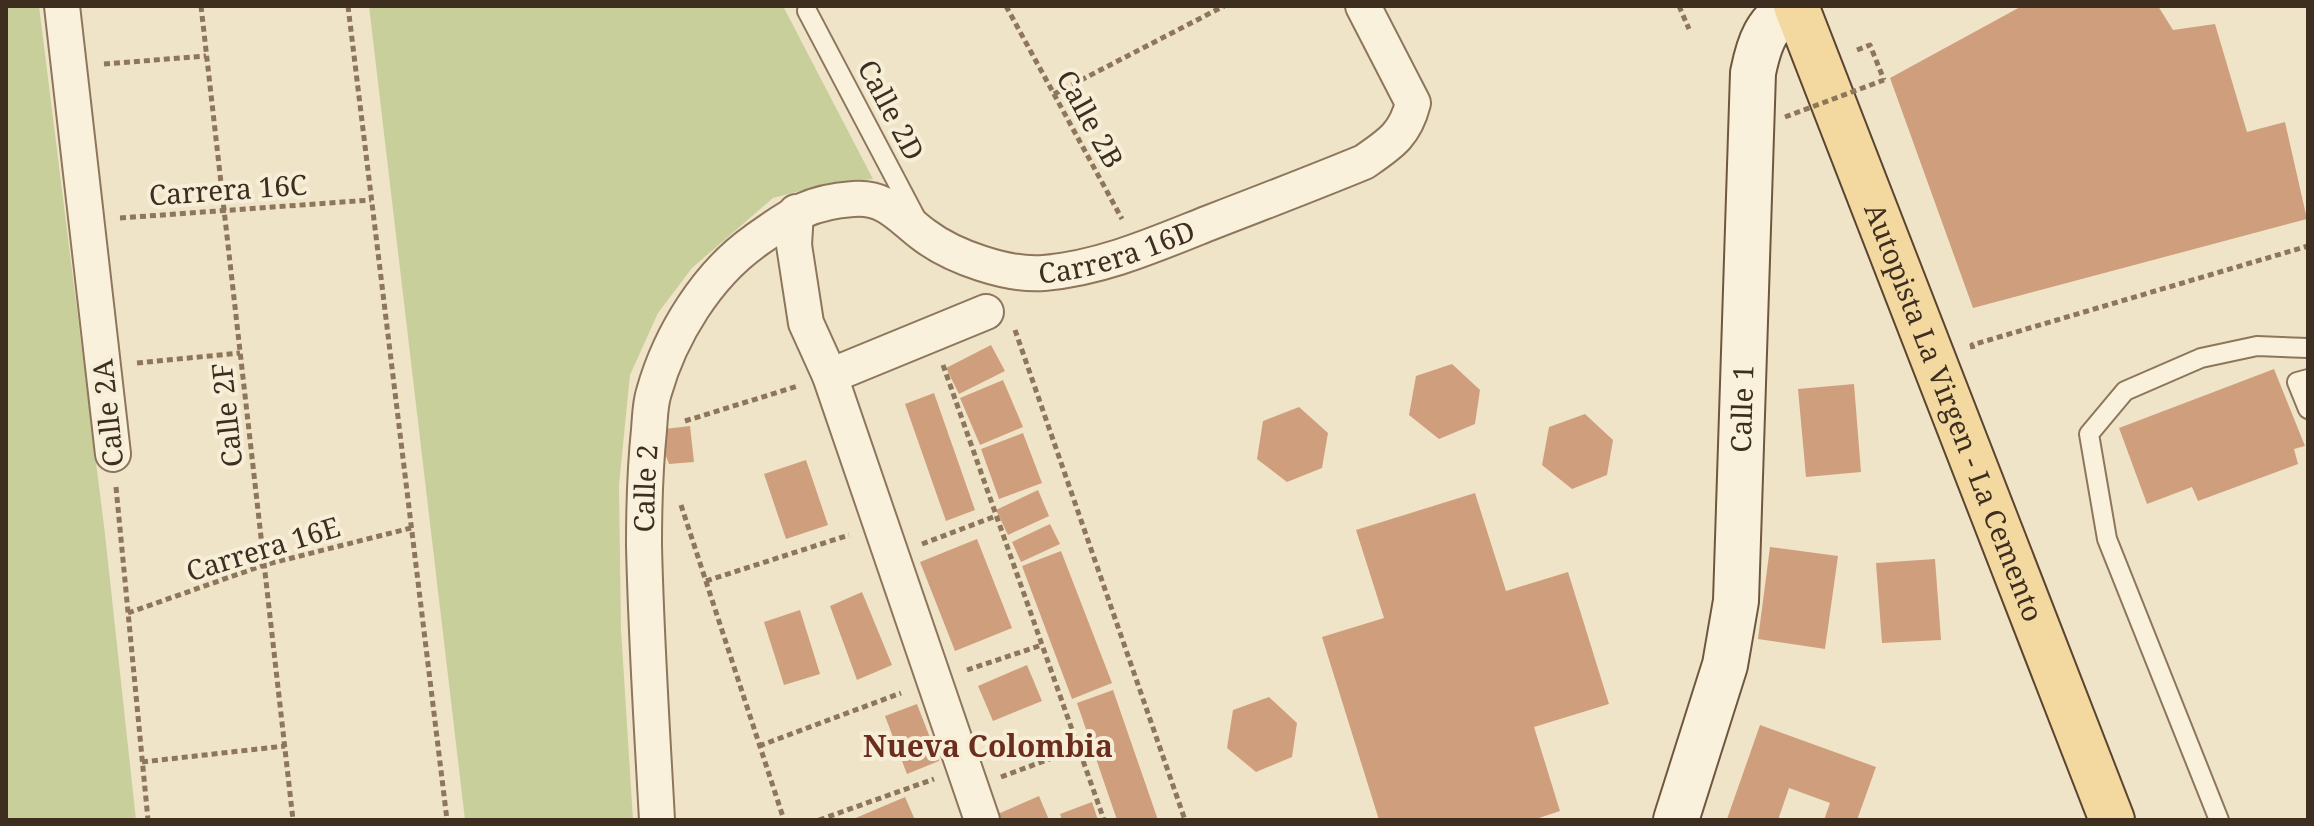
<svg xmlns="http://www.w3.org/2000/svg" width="2314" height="826" font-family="'Noto Serif',serif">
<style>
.green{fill:#c9cf9b}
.building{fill:#cf9f7d}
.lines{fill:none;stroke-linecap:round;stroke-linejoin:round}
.lane-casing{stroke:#8d765c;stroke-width:22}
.street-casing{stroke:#8d765c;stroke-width:38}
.secondary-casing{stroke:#6f573f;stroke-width:48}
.primary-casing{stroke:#5b4430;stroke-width:48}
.path{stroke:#8d765c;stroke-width:5;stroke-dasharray:6 4;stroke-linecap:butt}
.lane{stroke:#faf1dc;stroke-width:18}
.street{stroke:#faf1dc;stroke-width:34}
.secondary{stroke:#faf1dc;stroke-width:44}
.primary{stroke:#f3d9a0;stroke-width:44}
.path-bridge{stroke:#8d765c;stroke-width:5;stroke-dasharray:6 4;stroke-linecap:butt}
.labels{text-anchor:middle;stroke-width:8;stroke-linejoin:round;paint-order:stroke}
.street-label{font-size:28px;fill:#3d2e20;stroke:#f7eed8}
.neighbourhood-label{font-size:30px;font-weight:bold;fill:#6b2e1e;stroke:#f7eed8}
</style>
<rect width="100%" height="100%" fill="#f0e4c8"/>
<!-- green -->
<g class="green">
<path d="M6 6H39L105 534 136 820H6Z"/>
<path d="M369 6H783L873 179 827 184 773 198 692 268 658 313 630 375 619 485 621 629 633 820H465Z"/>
</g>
<!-- building -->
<g class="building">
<path d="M2022 6H2158L2173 30 2215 24 2247 132 2285 122 2307 219 1973 308 1890 78Z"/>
<path d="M991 345 1005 371 959 394 946 368Z"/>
<path d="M1452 364 1480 390 1475 424 1439 439 1409 415 1416 376Z"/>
<path d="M2274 369 2305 446 2294 449 2298 464 2198 501 2192 487 2147 504 2119 428Z"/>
<path d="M1003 380 1023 427 980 445 960 398Z"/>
<path d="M1854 384 1861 472 1806 477 1798 389Z"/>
<path d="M934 393 975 510 946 521 905 404Z"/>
<path d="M1299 407 1328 433 1322 468 1287 482 1257 459 1263 421Z"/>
<path d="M1585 414 1613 440 1607 475 1572 489 1542 465 1549 427Z"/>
<path d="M690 426 694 462 669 464 656 430Z"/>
<path d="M1023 433 1042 483 999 499 981 449Z"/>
<path d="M806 460 828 525 786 539 764 474Z"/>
<path d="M1038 490 1049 516 1008 535 996 510Z"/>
<path d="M1475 493 1506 591 1568 572 1609 704 1534 727 1560 811 1533 820H1379L1322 637 1384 618 1356 530Z"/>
<path d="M1050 524 1060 544 1021 562 1012 542Z"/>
<path d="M977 539 1012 628 955 651 920 562Z"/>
<path d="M1770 547 1838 556 1825 649 1758 639Z"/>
<path d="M1061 551 1112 683 1072 699 1022 566Z"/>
<path d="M1935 559 1941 640 1882 643 1876 563Z"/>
<path d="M862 592 892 665 857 680 830 606Z"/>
<path d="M800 610 820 674 784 685 764 622Z"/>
<path d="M1027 665 1042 701 993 721 978 686Z"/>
<path d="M1113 690 1158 820H1117L1077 703Z"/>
<path d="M1269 697 1297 723 1292 757 1256 772 1227 748 1233 710Z"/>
<path d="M917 704 939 761 907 774 885 716Z"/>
<path d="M1760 725 1876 767 1857 820H1824L1830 803 1789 788 1778 820 1727 819Z"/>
<path d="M1039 796 1049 820H994L993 816Z"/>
<path d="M905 797 915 820H851Z"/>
<path d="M1092 802 1098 820H1062L1060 814Z"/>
</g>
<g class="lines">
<!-- lane casing -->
<g class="lane-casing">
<g id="lane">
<path d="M807 11 917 220"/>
<path d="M2308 379 2297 382 2308 409"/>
<path d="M2219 820 2107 539 2089 434 2125 391 2201 358 2257 346 2308 348"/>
</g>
</g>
<!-- street casing -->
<g class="street-casing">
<g id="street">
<path d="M62 6 113 454"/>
<path d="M796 212 794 245 806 323 830 376 982 820"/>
<path d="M830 376 986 312"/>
<path id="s1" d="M657 820C652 728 646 637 644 545 644 506 645 469 649 430 650 418 650 404 654 392 670 335 707 275 755 241 790 216 808 202 853 199 886 196 900 217 924 235 953 257 1008 276 1044 273 1102 268 1156 244 1209 223 1261 203 1313 183 1364 162 1390 144 1405 135 1413 103L1363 6"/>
</g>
</g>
<!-- secondary casing -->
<g class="secondary-casing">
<g id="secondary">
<path id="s2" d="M1676 820 1725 665 1736 601 1753 73C1759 43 1766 22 1794 6"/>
</g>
</g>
<!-- primary casing -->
<g class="primary-casing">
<g id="primary">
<path id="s3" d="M1796 6 2112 820"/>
</g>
</g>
<!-- path -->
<g class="path">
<path d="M201 6 293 820"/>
<path d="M348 6 447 820"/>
<path d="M1006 6 1122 219"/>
<path d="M1679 6 1689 29"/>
<path d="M1857 50 1870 45 1884 80"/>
<path d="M104 64 206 56"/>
<path d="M1054 94 1224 6"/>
<path d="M120 218 371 200"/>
<path d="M1015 330 1185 820"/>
<path d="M1973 349 1972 345 2308 246"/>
<path d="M137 363 240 353"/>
<path d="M943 365 1104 820"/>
<path d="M685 421 798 386"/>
<path d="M116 487 148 820"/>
<path d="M681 505 784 820"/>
<path d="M922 544 996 516"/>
<path d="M706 581 849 535"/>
<path d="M128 613 264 565 411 528"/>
<path d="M967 670 1042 645"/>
<path d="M759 746 901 693"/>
<path d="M142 762 285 746"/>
<path d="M1001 777 1079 748"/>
<path d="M819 820 934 779"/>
</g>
<!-- lane -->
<use href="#lane" class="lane"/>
<!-- street -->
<use href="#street" class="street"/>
<!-- secondary -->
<use href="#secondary" class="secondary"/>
<!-- primary -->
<use href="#primary" class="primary"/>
<!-- path-bridge -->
<path class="path-bridge" d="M1785 117 1884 80"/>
</g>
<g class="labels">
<!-- street labels -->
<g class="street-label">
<text transform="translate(891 110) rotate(62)" y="10">Calle 2D</text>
<text transform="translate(1090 119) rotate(61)" y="10">Calle 2B</text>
<text transform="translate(228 190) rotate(-4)" y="10">Carrera 16C</text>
<text dy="10" stroke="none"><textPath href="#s1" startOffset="1008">Carrera 16D</textPath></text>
<text dy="10" stroke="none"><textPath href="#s2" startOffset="420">Calle 1</textPath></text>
<text transform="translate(108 413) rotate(-96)" y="10">Calle 2A</text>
<text dy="10" stroke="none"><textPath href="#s3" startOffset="436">Autopista La Virgen - La Cemento</textPath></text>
<text transform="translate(227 415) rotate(-96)" y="10">Calle 2F</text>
<text dy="10" stroke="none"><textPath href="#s1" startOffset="332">Calle 2</textPath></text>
<text transform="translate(263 549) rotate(-17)" y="10">Carrera 16E</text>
</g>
<!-- neighbourhood labels -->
<g class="neighbourhood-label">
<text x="988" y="757">Nueva Colombia</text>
</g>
</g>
<!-- border -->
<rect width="2314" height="826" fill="none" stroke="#3d2e20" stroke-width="16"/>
</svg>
